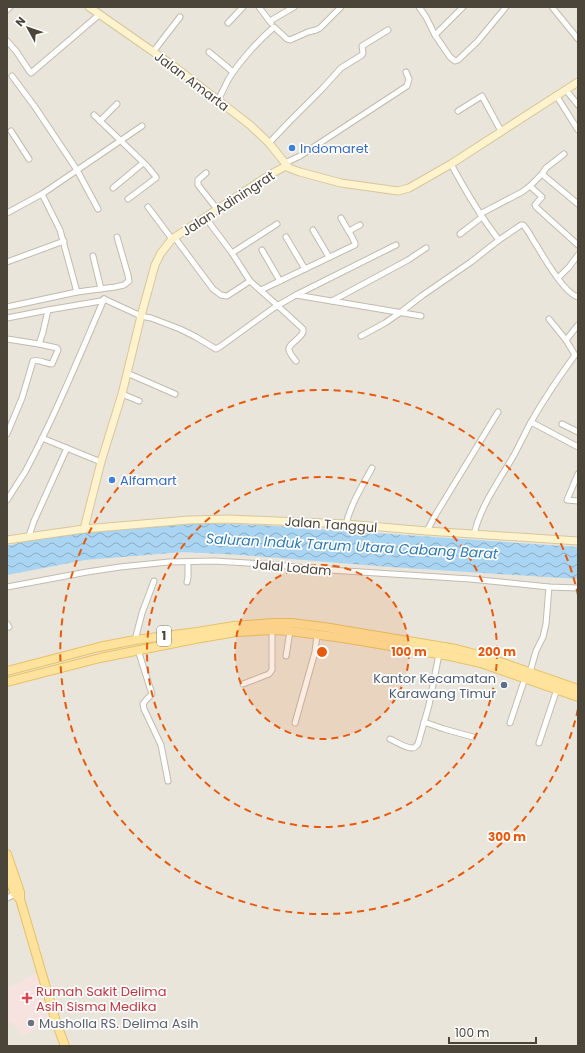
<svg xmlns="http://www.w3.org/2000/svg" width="585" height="1053" font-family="Poppins,sans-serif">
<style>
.residential{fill:#eae5da}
.medical{fill:#f6e3e0}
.water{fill:url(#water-waves)}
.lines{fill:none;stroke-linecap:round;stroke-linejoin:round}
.street-casing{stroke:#c2bbae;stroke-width:7}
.secondary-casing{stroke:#d6c79b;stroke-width:9}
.primary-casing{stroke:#e6c16a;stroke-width:10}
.street{stroke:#fff;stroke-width:5}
.secondary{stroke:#fff3cd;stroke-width:7}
.primary{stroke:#ffe39c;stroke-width:8}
.ring{fill:none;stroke:#e8590c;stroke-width:2;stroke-dasharray:7 5}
.shop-dot{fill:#3f7fe0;stroke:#fff;stroke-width:1.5}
.service-dot{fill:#5c6f8a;stroke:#fff;stroke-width:1.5}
.health-dot{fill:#e0444e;stroke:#fff;stroke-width:1.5}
.worship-dot{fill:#6b7280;stroke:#fff;stroke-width:1.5}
.labels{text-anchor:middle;stroke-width:3.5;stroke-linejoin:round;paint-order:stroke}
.shield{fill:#fff;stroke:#817c74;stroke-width:1}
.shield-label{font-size:12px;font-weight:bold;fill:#4b4439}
.street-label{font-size:13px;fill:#4b4439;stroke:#fff}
.shop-label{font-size:13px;fill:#366cbe;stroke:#fff;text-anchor:start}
.service-label{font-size:13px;fill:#4e5e75;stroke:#fff;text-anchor:end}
.health-label{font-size:13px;fill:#be3a42;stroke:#fff;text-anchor:start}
.worship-label{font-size:13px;fill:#5b616d;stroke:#fff;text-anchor:start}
.water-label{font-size:14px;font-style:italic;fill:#2e7ab2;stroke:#fff}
.centre{fill:#e8590c;stroke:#fff;stroke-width:2}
.ring-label{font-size:12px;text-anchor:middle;font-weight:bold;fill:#e8590c;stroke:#fff;stroke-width:3.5;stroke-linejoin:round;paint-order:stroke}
</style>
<defs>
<pattern id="water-waves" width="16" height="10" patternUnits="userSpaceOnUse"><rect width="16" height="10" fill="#a9d4f2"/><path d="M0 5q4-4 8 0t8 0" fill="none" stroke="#8caec5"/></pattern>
</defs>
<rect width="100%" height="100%" fill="#f6f3ec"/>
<!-- residential -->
<rect class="residential" x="7" y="7" width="571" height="1039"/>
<!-- medical -->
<path class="medical" d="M39 972 52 1019 23 1037 11 1021 7 1024V989L29 977Z"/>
<!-- water -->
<path class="water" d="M191 523 259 525 578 547V579L390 567 242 555 183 552 85 560 7 575V546L30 540 85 531Z"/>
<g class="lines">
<!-- street casing -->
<g class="street-casing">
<g id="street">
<path d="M259 7 271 23"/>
<path d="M419 7 426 17 435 35 450 57 455 61 458 60 477 42 506 7"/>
<path d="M552 7 578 39"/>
<path d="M7 10 10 7"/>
<path d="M270 21 294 7"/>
<path d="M228 23 243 7"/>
<path d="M435 35 463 7"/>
<path d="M7 41 16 51 30 72 31 73 100 14"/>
<path d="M153 52 180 17"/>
<path d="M209 52 233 72"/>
<path d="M12 76 35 107 77 170 98 209"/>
<path d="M566 90 578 105"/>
<path d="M556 95 578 130"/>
<path d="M218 100C222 93 225 86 228 80 239 62 258 41 274 27L287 39 290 40 308 32 316 30 320 28 341 7"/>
<path d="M458 111 482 96 501 131"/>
<path d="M94 115 147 166 156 177V178L128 199"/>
<path d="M100 121 117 104"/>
<path d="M11 131 29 159"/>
<path d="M269 143 289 122 322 89 341 68 362 55 363 53 362 46 388 30"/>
<path d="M285 163 300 156 407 86 409 79 406 72"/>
<path d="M451 164C465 190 480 216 499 240L521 225H523C529 231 532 239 537 246 544 258 565 294 578 297"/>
<path d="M206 173 198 180V185L217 209"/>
<path d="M542 174 578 204"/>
<path d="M530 186 542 197 535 205 536 207 578 245"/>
<path d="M113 188 143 163"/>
<path d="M42 194 60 230 77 292"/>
<path d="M148 207 172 239"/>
<path d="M7 213 42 194 142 126"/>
<path d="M480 214 522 192 530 186 542 174 546 168 564 154"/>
<path d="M205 217 232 253 250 281 277 305 303 329V332L302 334C291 348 282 344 296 361"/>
<path d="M341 218 349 232"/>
<path d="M313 230 329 257"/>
<path d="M460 234 482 217"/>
<path d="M286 237 305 269"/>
<path d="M175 238 213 289 221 295 227 296 250 281"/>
<path d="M262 250 280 281"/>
<path d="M232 253 277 224"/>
<path d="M93 256 101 289"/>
<path d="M7 262 64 241"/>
<path d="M558 278 569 267 578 255"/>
<path d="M261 290 355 245V243L349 231 360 225"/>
<path d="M296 295 396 245"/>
<path d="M104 299 141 316 151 318 180 329 196 337 216 349 221 346 275 307 296 295 421 316"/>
<path d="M332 301 408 260 426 248"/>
<path d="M7 307 77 292 115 287 124 285 129 281 128 275 117 237"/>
<path d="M7 318 48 310 101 301 104 299"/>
<path d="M549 319 566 340"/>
<path d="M361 336 385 323 401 312 423 295 471 262 499 240"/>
<path d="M7 339 39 344 57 348 58 350 52 364C46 364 40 359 33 361L22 398 7 434"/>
<path d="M39 344 43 332 48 310"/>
<path d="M127 373 175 394"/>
<path d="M122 394 139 401"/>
<path d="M531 422 578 447"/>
<path d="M562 424 578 432"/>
<path d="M42 438 101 462"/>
<path d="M578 474 567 500 578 501"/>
<path d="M7 500C13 491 19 481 25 472 55 416 79 357 104 299"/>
<path d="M346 524C351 504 362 486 372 468"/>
<path d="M427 531 436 514 498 412"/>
<path d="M474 534C481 505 499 481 514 455 520 444 525 433 531 422 544 399 559 377 575 355L566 340 578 325"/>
<path d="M29 536 34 521 67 448"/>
<path d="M187 582 188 577V562"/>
<path d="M7 587 87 572 120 567 169 562 214 561 264 564 330 570 470 579 549 587 578 588"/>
<path d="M7 624 9 627"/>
<path d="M135 640 142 613 154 581"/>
<path d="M138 650 152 694 146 700 143 704 144 709 161 745 168 781"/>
<path d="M286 656 290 631"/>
<path d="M530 672 536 651 543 637 546 624 549 587"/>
<path d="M243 684 269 674 272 670V630"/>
<path d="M424 722 444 729 473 737"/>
<path d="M295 723 315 652 317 635"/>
<path d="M510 723 525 678"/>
<path d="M390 739C395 741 407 749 413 748 415 748 416 746 418 744L429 705 439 654"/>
<path d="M539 743 557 689"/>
<path d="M7 898 17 893"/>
</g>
</g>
<!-- secondary casing -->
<g class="secondary-casing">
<g id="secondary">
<path d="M89 7 175 67 250 125 269 143 289 168 300 172 341 183 398 191 409 188 451 164 578 82"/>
<path d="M84 529 101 462 122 394 141 316 155 265 161 253 172 239 271 174 286 166"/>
<path d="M7 540 84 529 189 520 229 519 346 524 427 531 578 541"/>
</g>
</g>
<!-- primary casing -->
<g class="primary-casing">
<g id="primary">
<path d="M7 671 99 647 135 640 197 632 234 626 272 623H291L324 627 456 649 483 656 578 689"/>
<path d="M7 682 100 658 195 639 236 632 272 630 290 631 343 638 450 656 481 663 578 697"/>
<path d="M7 854 20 892V899L56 1022 65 1046"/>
<path d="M7 872 15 894 20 899"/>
</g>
</g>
<!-- street -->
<use href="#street" class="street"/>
<!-- secondary -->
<use href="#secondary" class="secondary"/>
<!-- primary -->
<use href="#primary" class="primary"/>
</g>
<!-- distance rings -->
<circle cx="322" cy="652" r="87" fill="#e8590c" fill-opacity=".12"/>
<g class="ring">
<circle cx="322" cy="652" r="87"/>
<circle cx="322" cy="652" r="175"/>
<path d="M578 709A262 262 0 1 1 578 595"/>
</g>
<!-- markers -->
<g class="shop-dot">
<circle cx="292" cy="148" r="4"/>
<circle cx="112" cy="480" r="4"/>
</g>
<circle class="service-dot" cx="504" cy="685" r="4"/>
<path class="health-dot" d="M25 992h4v4h4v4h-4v4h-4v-4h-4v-4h4z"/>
<circle class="worship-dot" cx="31" cy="1023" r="4"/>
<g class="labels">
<!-- shield labels -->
<rect class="shield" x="157" y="626" width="14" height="20" rx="3"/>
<g class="shield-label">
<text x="164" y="640">1</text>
</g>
<!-- street labels -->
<g class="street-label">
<text transform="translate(192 81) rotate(37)" y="5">Jalan Amarta</text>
<text transform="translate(228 203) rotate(-33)" y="5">Jalan Adiningrat</text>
<text transform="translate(331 524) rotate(4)" y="5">Jalan Tanggul</text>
<text transform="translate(292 567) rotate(5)" y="5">Jalal Lodam</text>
</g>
<!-- shop labels -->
<g class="shop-label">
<text x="300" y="153">Indomaret</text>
<text x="120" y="485">Alfamart</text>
</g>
<!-- service labels -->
<g class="service-label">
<text x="496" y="683">Kantor Kecamatan<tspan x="496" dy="15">Karawang Timur</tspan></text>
</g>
<!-- health labels -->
<g class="health-label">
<text x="36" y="996">Rumah Sakit Delima<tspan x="36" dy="15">Asih Sisma Medika</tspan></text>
</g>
<!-- worship labels -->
<g class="worship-label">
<text x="39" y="1028">Musholla RS. Delima Asih</text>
</g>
<!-- water labels -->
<g class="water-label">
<text transform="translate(352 546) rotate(3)" y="5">Saluran Induk Tarum Utara Cabang Barat</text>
</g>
</g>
<circle cx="322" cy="652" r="6" class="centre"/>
<g class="ring-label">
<text x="409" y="656">100 m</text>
<text x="497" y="656">200 m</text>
<text x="507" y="841">300 m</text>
</g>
<!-- border -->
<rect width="585" height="1053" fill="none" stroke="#4b4439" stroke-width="16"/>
<!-- north arrow -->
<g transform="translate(28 28) rotate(310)" stroke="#ffffff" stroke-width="3" paint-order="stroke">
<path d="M0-3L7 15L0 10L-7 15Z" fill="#4b4439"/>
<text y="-6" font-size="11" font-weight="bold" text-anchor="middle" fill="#4b4439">N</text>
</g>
<!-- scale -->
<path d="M449 1037v6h87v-6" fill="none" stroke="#4b4439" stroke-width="2"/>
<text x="455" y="1037" font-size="12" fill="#4b4439" stroke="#ffffff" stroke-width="3" paint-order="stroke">100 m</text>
</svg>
